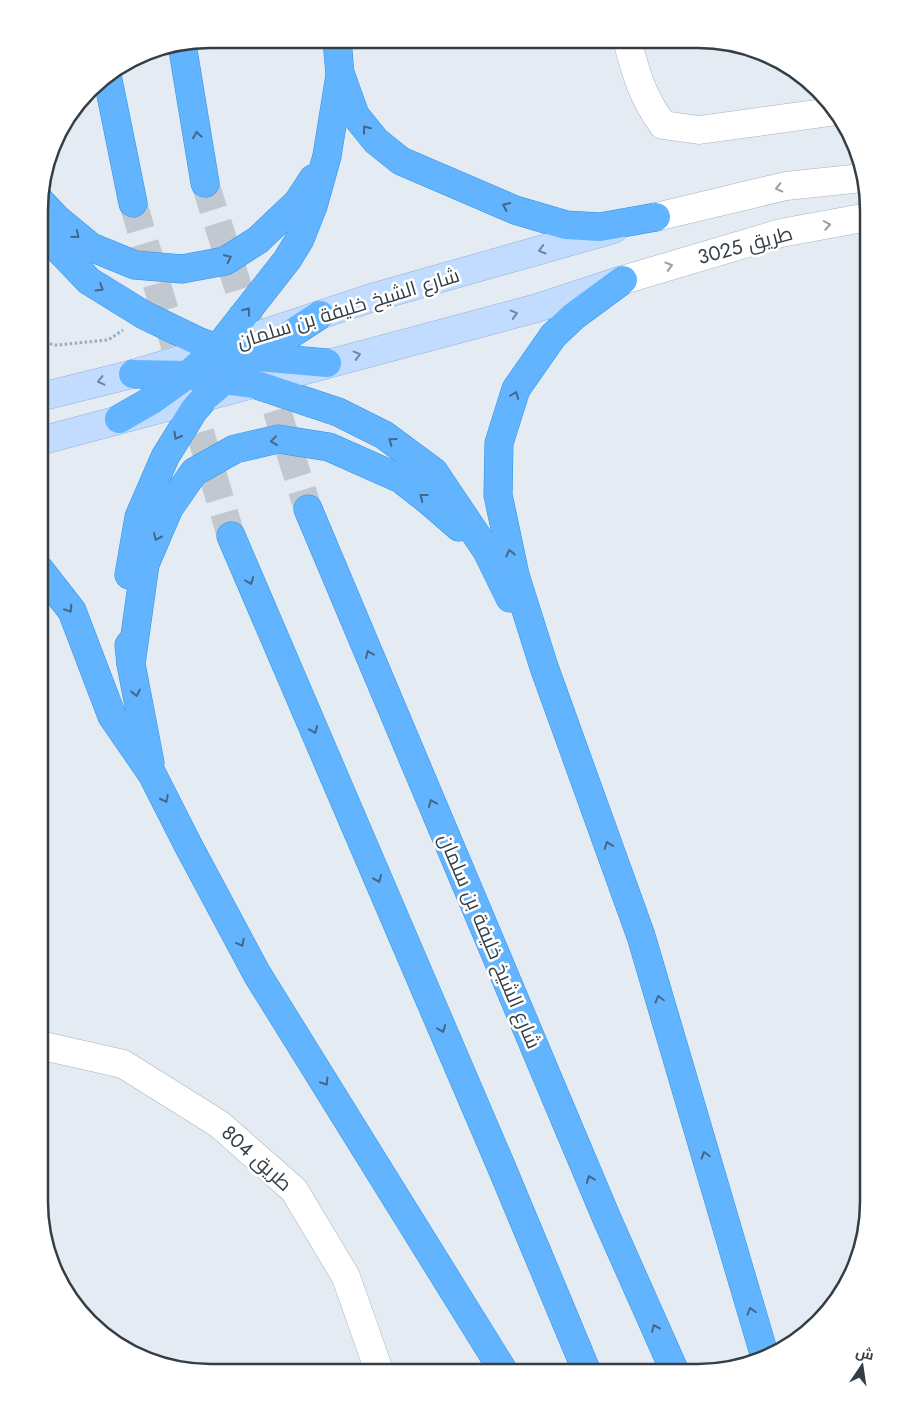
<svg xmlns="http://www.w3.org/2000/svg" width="907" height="1411" font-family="Jost,Cairo,sans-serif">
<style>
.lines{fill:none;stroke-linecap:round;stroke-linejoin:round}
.motorway-tunnel{stroke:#c1c8d0;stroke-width:28;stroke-dasharray:28 14;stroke-linecap:butt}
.minor-casing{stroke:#a6b3be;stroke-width:29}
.tertiary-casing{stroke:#a6b3be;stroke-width:29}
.secondary-casing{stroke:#92afd5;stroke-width:29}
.motorway-casing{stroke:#2f92e2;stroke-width:29}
.path{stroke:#97adc0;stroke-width:3;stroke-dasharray:2.5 2.5;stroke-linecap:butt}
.minor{stroke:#fff;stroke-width:28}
.tertiary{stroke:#fff;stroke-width:28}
.secondary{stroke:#c2dcff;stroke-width:28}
.motorway{stroke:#63b4ff;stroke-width:28}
.oneway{stroke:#446786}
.oneway2{stroke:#9a9ea2}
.oneway3{stroke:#748599}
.labels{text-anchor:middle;stroke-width:5;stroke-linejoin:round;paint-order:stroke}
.street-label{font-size:20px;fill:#343e45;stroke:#fff}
.rim{fill:none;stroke:#343e45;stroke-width:2.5}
</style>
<rect width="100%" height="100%" fill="#e4ebf3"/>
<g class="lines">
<!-- motorway-tunnel -->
<g class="motorway-tunnel">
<path d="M205 183 252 331"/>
<path d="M133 203 175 346"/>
<path d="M264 370 308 509"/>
<path d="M188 392 231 536"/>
</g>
<!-- minor casing -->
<g class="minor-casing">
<g id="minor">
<path d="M627 40C636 73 642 97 663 125L699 130 830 112"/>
<path d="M39 1045 123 1064 219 1124 294 1190 346 1277 379 1371"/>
</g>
</g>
<!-- tertiary casing -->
<g class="tertiary-casing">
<g id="tertiary">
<path d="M656 217 786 186 862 178"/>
<path d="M623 280 781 233 868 217"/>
</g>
</g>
<!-- secondary casing -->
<g class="secondary-casing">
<g id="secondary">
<path d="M40 397 133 374 217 349 371 298 614 229"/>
<path d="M40 441 537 308 619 281"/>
</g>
</g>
<!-- motorway casing -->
<g class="motorway-casing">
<g id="motorway">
<path d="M182 44 205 183"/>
<path d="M107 75 133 203"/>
<path d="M341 76 355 115 376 141 401 161 515 210 566 225 600 227 656 217"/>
<path d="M40 201 57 219 91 247 135 265 182 269 225 261 258 240 298 202 313 179"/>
<path d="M40 230 89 281 144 315 200 342 236 355 327 363"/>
<path d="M623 280 574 316 553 336 516 389 499 443 498 495 515 575 544 667 641 936 765 1357"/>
<path d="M133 374 187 375 254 384 338 412 384 435 434 472 487 551 510 598"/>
<path d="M119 419 152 400 187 375 217 349 287 260 300 239 313 206 327 156 340 75 337 39"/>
<path d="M308 509 607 1219 675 1372"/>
<path d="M231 536 501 1166 587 1372"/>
<path d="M40 570 72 611 112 716 152 774 188 845 257 974 504 1372"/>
<path d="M129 575 139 517 165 457 194 410 206 396 240 367 320 315"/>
<path d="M129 645 131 664 150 763"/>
<path d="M131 664 145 564 169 508 194 472 235 449 278 439 329 447 401 479 429 501 459 527"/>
</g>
</g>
<!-- path -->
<path class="path" d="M40 342 56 345 108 340 123 330"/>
<!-- minor -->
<use href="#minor" class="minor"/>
<!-- tertiary -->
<use href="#tertiary" class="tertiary"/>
<!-- secondary -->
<use href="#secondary" class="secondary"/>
<!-- motorway -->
<use href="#motorway" class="motorway"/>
</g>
<!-- one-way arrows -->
<defs><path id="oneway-chevron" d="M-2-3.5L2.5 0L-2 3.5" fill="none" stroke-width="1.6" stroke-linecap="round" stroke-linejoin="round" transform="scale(1.25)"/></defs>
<g class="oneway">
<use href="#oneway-chevron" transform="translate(366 129) rotate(-128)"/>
<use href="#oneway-chevron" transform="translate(197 135) rotate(-99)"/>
<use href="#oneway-chevron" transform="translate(506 206) rotate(-156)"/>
<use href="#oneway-chevron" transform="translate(76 235) rotate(39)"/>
<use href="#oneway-chevron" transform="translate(228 258) rotate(-26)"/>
<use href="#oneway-chevron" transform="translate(100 288) rotate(32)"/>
<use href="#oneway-chevron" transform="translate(247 311) rotate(-52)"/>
<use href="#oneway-chevron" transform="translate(515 395) rotate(-69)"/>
<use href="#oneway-chevron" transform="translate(177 436) rotate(120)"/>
<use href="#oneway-chevron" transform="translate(274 441) rotate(173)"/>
<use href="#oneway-chevron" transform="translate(392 441) rotate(-144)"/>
<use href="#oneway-chevron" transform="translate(423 497) rotate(-142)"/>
<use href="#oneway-chevron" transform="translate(157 537) rotate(113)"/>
<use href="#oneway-chevron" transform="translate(510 553) rotate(-102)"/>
<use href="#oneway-chevron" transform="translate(250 581) rotate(67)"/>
<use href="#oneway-chevron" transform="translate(69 609) rotate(58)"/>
<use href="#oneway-chevron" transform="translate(369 654) rotate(-113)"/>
<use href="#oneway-chevron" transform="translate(136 693) rotate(79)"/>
<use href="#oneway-chevron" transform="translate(314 730) rotate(67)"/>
<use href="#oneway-chevron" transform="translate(165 799) rotate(63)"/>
<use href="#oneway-chevron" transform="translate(432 803) rotate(-113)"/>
<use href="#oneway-chevron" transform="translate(608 845) rotate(-110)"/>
<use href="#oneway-chevron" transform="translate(378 879) rotate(67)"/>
<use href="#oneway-chevron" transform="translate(241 943) rotate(62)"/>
<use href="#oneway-chevron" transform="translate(659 999) rotate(-106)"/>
<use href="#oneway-chevron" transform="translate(442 1029) rotate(67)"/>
<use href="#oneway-chevron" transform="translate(325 1082) rotate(58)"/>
<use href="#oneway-chevron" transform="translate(705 1155) rotate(-106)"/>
<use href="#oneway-chevron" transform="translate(590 1179) rotate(-113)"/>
<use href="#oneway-chevron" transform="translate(751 1311) rotate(-106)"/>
<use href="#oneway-chevron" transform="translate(655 1328) rotate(-114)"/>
</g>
<g class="oneway2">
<use href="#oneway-chevron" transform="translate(779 188) rotate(167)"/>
<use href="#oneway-chevron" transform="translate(827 225) rotate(-10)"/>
<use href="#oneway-chevron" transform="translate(669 266) rotate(-16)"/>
</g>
<g class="oneway3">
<use href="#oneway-chevron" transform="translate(542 250) rotate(164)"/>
<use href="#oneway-chevron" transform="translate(514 314) rotate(-15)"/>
<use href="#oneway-chevron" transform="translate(357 355) rotate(-15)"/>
<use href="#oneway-chevron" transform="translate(101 381) rotate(166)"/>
</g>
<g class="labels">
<!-- street labels -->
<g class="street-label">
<text transform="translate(745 245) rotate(-15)" y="7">طريق 3025</text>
<text transform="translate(348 308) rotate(-17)" y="7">شارع الشيخ خليفة بن سلمان</text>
<text transform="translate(490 941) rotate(67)" y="7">شارع الشيخ خليفة بن سلمان</text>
<text transform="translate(257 1158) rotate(42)" y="7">طريق 804</text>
</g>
</g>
<!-- crop -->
<path d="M0 0H907V1411H0ZM210 48H698A162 162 0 0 1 860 210V1202A162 162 0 0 1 698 1364H210A162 162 0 0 1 48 1202V210A162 162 0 0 1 210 48Z" fill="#fff" fill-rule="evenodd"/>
<path class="rim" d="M210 48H698A162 162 0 0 1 860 210V1202A162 162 0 0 1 698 1364H210A162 162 0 0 1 48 1202V210A162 162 0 0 1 210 48Z"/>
<!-- north arrow -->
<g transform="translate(862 1366) rotate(13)" stroke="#ffffff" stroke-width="4" paint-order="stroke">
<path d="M0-4L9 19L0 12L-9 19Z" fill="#343e45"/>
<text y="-8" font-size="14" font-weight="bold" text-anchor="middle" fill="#343e45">ش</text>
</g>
</svg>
